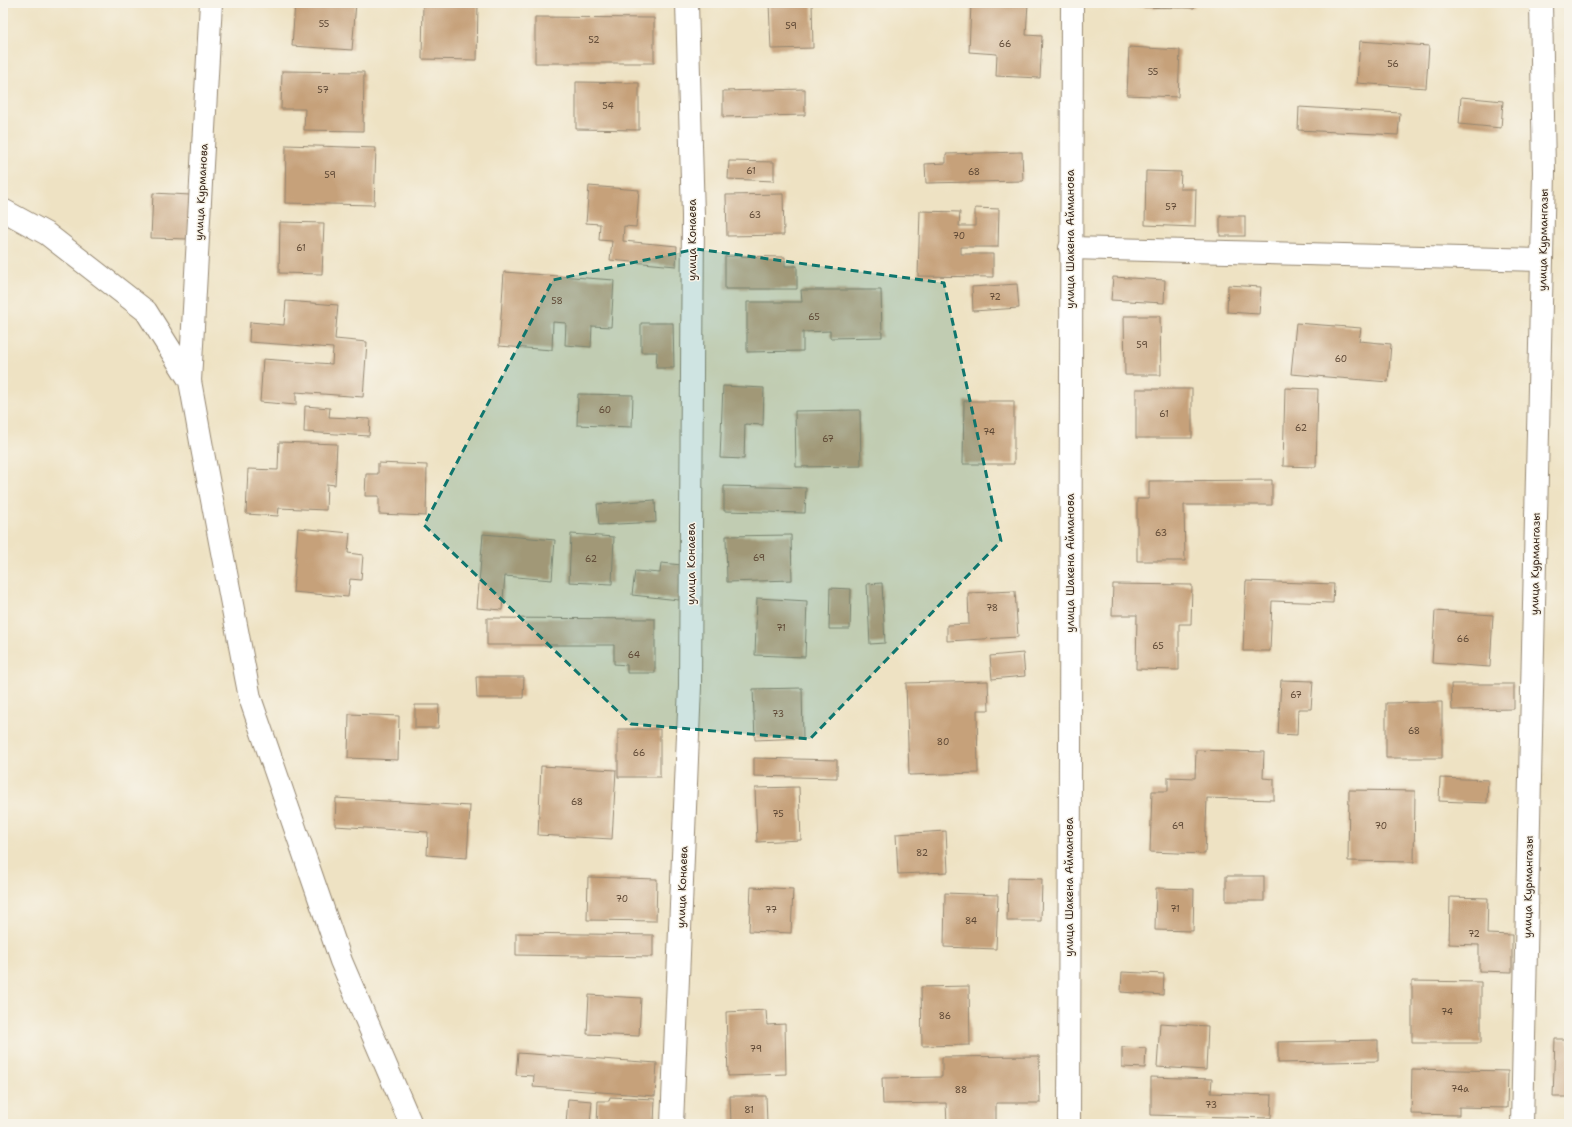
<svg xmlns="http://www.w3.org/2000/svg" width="1572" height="1127" font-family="'Shantell Sans',sans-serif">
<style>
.building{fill:#c6a17a}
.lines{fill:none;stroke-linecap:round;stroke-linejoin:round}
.minor-casing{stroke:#948670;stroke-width:24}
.tertiary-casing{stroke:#948670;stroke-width:24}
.minor{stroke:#fff;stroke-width:22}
.tertiary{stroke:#fff;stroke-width:22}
.marked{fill:#0f766e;fill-opacity:0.2;stroke:#0f766e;stroke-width:3;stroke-dasharray:8 5;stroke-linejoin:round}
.labels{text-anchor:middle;stroke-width:3;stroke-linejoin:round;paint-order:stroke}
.number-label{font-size:9px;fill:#5e4835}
.street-label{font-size:11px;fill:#3b2a1e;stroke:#f7f3e8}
</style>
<rect width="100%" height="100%" fill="#f7f3e8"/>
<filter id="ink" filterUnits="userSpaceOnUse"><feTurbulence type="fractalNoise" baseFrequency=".025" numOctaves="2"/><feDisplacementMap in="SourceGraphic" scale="8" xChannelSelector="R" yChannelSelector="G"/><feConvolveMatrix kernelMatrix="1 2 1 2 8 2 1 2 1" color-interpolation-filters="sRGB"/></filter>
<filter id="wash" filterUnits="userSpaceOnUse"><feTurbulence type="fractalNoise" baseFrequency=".012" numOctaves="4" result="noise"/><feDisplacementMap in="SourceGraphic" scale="16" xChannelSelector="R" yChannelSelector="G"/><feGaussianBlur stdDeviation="0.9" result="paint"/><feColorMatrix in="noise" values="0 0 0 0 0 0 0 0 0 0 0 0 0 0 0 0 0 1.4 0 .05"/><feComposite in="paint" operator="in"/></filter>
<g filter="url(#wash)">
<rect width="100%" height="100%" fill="#eee2c3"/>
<g id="blocks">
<!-- building -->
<g class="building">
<path d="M295 3H356L352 50 292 46Z"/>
<path d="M423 3H478L477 60 422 59Z"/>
<path d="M769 3H812L813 48 771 49Z"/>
<path d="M971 3H1028L1026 35 1042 36 1040 78 996 76 997 54 969 52Z"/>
<path d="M1137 3H1195L1194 8 1137 7Z"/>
<path d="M535 17 654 18V63H535Z"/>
<path d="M1360 41 1429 46 1426 88 1357 83Z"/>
<path d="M1129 47 1180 50 1178 97 1127 95Z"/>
<path d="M282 71 364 72 363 131 304 130 305 109H281Z"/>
<path d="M576 82 639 83V130L576 129Z"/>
<path d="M805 89V115L723 117V91Z"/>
<path d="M1461 97 1503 101 1501 128 1459 124Z"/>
<path d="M1299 107 1400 113 1398 135 1298 130Z"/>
<path d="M286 145 376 148 374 205 285 203Z"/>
<path d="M1022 152 1023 181 926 183 925 164 946 163V154Z"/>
<path d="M729 161 774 162V181L728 179Z"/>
<path d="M1146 171 1181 172 1180 189H1196L1195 227 1145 225Z"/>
<path d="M589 186 639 190 636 227 624 226 623 241 677 246 676 266 610 260 612 241 599 240 600 224 586 223Z"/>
<path d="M153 193 190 195 188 239 151 238Z"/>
<path d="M783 194 784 235 727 236 726 195Z"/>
<path d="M975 208 999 209 998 247H961V254H993V277L918 276 920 211 960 212 959 226H975Z"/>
<rect x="1220" y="216" width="25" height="20"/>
<path d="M280 222 324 223 322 274 279 273Z"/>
<path d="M725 256 785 257V266H797V289H725Z"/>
<path d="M504 272 614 280 611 327 592 326 591 347 565 345 566 323 553 322 552 350 499 346Z"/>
<path d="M1113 277 1165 280 1164 303 1111 300Z"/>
<path d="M1017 284 1019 308 973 311 972 287Z"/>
<path d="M1228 285 1261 287 1259 314 1227 312Z"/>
<path d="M801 290H881L882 337 830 338V331L803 332V351L747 352V302H802Z"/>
<path d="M286 301 338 305 335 339 367 342 363 397 296 392V405L260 402 263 359 332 364 333 348 249 342 250 322 284 325Z"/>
<path d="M1124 316H1160L1161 375H1125Z"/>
<path d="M641 323H673L674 368H656L657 352H641Z"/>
<path d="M1296 323 1361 328 1359 341 1391 344 1388 382 1291 374Z"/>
<path d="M723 386 764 388 763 425 745 424 744 459 720 458Z"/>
<path d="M1285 388 1318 389 1316 467 1283 466Z"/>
<rect x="1136" y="389" width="56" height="49"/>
<path d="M578 394 633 395 632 427 577 425Z"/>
<path d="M964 401H1014V464H963Z"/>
<path d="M305 406 330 408 329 417 370 419 369 436 304 432Z"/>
<path d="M860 410 861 466 796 467 795 411Z"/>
<path d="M279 442 337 444 335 485 327 484 326 510 279 508 278 516 246 514 248 469 278 470Z"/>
<path d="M378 463 427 465 426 516 379 514V496H365L366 474H378Z"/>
<path d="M1272 480V505H1184L1185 561H1137V499H1149V481Z"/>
<path d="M724 486 806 488 805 513 724 511Z"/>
<path d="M655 500 656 522 599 525 597 504Z"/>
<path d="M298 528 350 533 348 553 363 555 361 580 350 579 348 597 293 592Z"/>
<path d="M483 534 555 540 552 580 505 576 502 610 477 608Z"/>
<path d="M571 534 614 537 612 584 569 582Z"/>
<path d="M791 535 792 580 727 582 726 536Z"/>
<path d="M661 563 682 565 679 600 632 595 635 571 660 573Z"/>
<path d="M1246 581 1334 584 1333 603 1272 601 1270 651H1243Z"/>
<path d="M882 583 885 643 870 644 867 584Z"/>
<path d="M1113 584 1192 585 1191 624H1179V670L1136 669 1137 615H1112Z"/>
<path d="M830 588 851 589 850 629H829Z"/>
<path d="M1015 591 1018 637 947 641V625L969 624 968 593Z"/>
<path d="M757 598 807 601 805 657 755 655Z"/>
<path d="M1435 611 1493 615 1490 667 1432 663Z"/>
<path d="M487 618 655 619V673H627V665L614 664V645H487Z"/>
<path d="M1023 653 1025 676 992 679 990 656Z"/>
<path d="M476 677H524L523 698H477Z"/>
<path d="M1281 680 1313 681 1311 709H1298L1297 735 1278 734Z"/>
<path d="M988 681 989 710H977L978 773 909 775 906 683Z"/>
<path d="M1451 684H1514V709L1452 710Z"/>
<path d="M802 688 803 738 755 740 753 689Z"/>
<path d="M1442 702V758H1386V703Z"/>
<path d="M415 705H439L438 728H415Z"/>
<path d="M349 714 399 716 398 760 348 758Z"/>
<rect x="618" y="729" width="42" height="48"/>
<path d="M1196 750 1264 752 1263 778 1274 779V800L1207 798 1205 854 1150 852 1152 791H1168V777L1195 778Z"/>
<path d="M754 758 837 760V778L754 776Z"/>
<path d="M541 766 616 770 612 839 538 835Z"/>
<path d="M1440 778 1488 780 1487 803 1439 801Z"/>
<path d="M799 787 801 840 757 842 755 788Z"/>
<path d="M1349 790 1415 791 1414 862 1348 861Z"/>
<path d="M336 798 470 806 467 858 427 855 428 832 335 826Z"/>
<path d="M946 831 948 872 898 874 896 834Z"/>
<rect x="1226" y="876" width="38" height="25"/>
<path d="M588 877 657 879 656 921 587 920Z"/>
<path d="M1008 878 1042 879 1041 921H1007Z"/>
<path d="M751 887 793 889 791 933 749 931Z"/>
<path d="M1156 888 1194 889 1193 931 1155 930Z"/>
<path d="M945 893 998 895 996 949 944 947Z"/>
<path d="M1450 897 1488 898 1487 934 1512 935V972L1479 971V945L1449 944Z"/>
<path d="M516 933 653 935V957L516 955Z"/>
<path d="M1122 972 1164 974 1163 995 1121 992Z"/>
<path d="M1412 981 1481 982V1043H1412Z"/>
<path d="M969 986 970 1045 922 1046 921 987Z"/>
<path d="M589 995 641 998 639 1036 587 1034Z"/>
<path d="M766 1010 767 1025 785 1024 786 1074 728 1076 726 1012Z"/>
<path d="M1160 1023 1208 1026 1206 1070 1157 1067Z"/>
<path d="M1555 1039H1569V1097H1553Z"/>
<path d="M1378 1040V1061L1278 1063V1042Z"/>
<path d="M1122 1047 1146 1048 1145 1068 1122 1067Z"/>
<path d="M518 1053 657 1063 655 1096 533 1087 534 1076 516 1075Z"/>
<path d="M1039 1056 1040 1103H996V1124H947L946 1103 883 1104 882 1078 942 1077V1057Z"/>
<path d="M1412 1069 1508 1071 1507 1108 1459 1107V1115L1411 1114Z"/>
<path d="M1151 1077 1212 1079 1211 1093 1272 1095 1271 1118 1151 1115Z"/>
<path d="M730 1096H766L767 1124H731Z"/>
<path d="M610 1097 655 1099 654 1124H597L598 1101H609Z"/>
<path d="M568 1099 592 1101 590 1124H566Z"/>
<path d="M1350 1122 1425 1123 1424 1124H1349Z"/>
</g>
</g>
</g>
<g filter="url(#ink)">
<use href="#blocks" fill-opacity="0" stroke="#948670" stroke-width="1"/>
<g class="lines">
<!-- minor casing -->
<g class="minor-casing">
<g id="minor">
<path d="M1070 248 1542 260"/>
<path d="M190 381 211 3"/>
<path d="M672 1124 690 686 693 216 687 3"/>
<path d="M1069 1124 1072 3"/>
<path d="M1522 1124 1544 172 1541 3"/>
</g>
</g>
<!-- tertiary casing -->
<g class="tertiary-casing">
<path id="tertiary" d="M3 210 47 234 146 311 190 381 203 453 250 698 341 961 411 1124"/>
</g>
<!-- minor -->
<use href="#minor" class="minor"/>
<!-- tertiary -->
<use href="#tertiary" class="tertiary"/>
</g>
</g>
<!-- marked area -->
<path class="marked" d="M696 249 944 283 1001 541 810 739 631 724 424 525 553 280Z"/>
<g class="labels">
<!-- number labels -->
<g class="number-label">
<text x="324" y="27">55</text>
<text x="791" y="29">59</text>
<text x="594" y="43">52</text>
<text x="1005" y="47">66</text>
<text x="1393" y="67">56</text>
<text x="1153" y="75">55</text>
<text x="323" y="93">57</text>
<text x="608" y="109">54</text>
<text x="751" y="174">61</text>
<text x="974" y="175">68</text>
<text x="330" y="178">59</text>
<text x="1171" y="210">57</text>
<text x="755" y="218">63</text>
<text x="959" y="239">70</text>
<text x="301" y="251">61</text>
<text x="995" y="300">72</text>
<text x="557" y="304">58</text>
<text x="814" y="320">65</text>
<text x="1142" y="348">59</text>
<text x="1341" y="362">60</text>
<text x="605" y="413">60</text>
<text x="1164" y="417">61</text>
<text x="1301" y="431">62</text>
<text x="989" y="435">74</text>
<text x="828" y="442">67</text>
<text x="1161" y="536">63</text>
<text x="759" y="561">69</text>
<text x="591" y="562">62</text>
<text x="992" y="611">78</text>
<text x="781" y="631">71</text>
<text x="1463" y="642">66</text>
<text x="1158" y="649">65</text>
<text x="634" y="658">64</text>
<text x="1296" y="698">67</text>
<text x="778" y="717">73</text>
<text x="1414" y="734">68</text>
<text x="943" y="745">80</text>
<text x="639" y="756">66</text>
<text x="577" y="805">68</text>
<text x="778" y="817">75</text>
<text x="1178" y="829">69</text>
<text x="1381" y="829">70</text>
<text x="922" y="856">82</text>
<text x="622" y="902">70</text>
<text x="1175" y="912">71</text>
<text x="771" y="913">77</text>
<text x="971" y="924">84</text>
<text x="1474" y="937">72</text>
<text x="1447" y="1015">74</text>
<text x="945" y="1019">86</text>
<text x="756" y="1052">79</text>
<text x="1460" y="1092">74а</text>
<text x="961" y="1093">88</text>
<text x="1211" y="1108">73</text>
<text x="749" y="1113">81</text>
</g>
<!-- street labels -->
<g class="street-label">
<text transform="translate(201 192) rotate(-87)" y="4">улица Курманова</text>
<text transform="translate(1070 239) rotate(-90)" y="4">улица Шакена Айманова</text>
<text transform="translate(692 240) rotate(-90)" y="4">улица Конаева</text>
<text transform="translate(1543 240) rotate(-89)" y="4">улица Курмангазы</text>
<text transform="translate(1070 563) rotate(-90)" y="4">улица Шакена Айманова</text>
<text transform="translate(691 564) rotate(-90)" y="4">улица Конаева</text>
<text transform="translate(1535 564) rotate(-89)" y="4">улица Курмангазы</text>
<text transform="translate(682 887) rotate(-88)" y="4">улица Конаева</text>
<text transform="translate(1069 887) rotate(-90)" y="4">улица Шакена Айманова</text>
<text transform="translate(1528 887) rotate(-89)" y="4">улица Курмангазы</text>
</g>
</g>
<!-- margin -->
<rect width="1572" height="1127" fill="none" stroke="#f7f3e8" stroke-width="16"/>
</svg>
